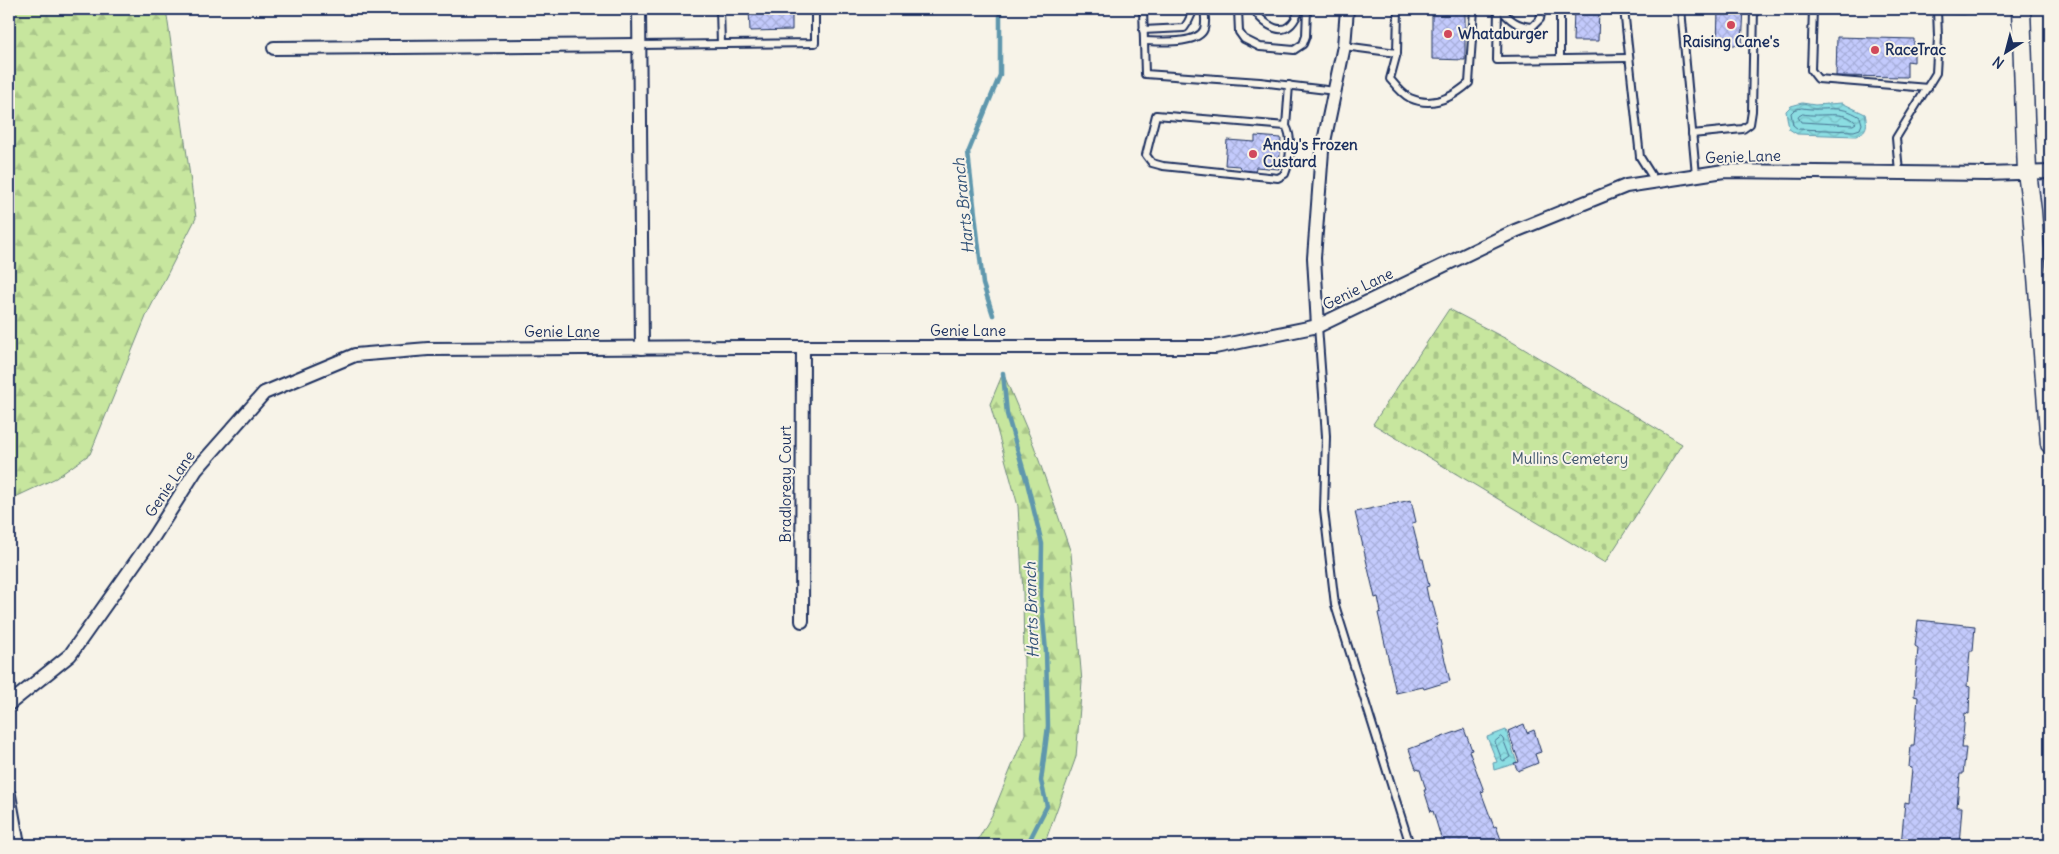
<svg xmlns="http://www.w3.org/2000/svg" width="2059" height="854" font-family="Delius,sans-serif">
<style>
.built{fill:#e7e7ee}
.forest{fill:url(#forest-firs);stroke:#718a7e}
.cemetery{fill:url(#cemetery-stones);stroke:#718a7e}
.water{fill:url(#water-waves);stroke:#5e97ad}
.lines{fill:none;stroke-linecap:round;stroke-linejoin:round}
.shore{stroke:#487593;stroke-width:1}
.stream{stroke:#5e97ad;stroke-width:4.5}
.building{fill:url(#building-cross-hatch);stroke:#1b2f5e}
.service-casing{stroke:#1b2f5e;stroke-width:10}
.minor-casing{stroke:#1b2f5e;stroke-width:16}
.secondary-casing{stroke:#1b2f5e;stroke-width:21}
.service{stroke:#f7f3e8;stroke-width:6}
.minor{stroke:#f7f3e8;stroke-width:12}
.secondary{stroke:#f7f3e8;stroke-width:18}
.poi-dot{fill:#d1495b;stroke:#f7f3e8;stroke-width:2}
.labels{text-anchor:middle;stroke-width:4;stroke-linejoin:round;paint-order:stroke}
.poi-label{font-size:15px;font-weight:bold;fill:#1b2f5e;stroke:#f7f3e8;text-anchor:start}
.street-label{font-size:15px;fill:#1b2f5e;stroke:#f7f3e8}
.park-label{font-size:15px;fill:#3d546b;stroke:#f7f3e8}
.water-label{font-size:16px;font-style:italic;fill:#315278;stroke:#f7f3e8}
</style>
<defs>
<pattern id="forest-firs" width="22" height="20" patternUnits="userSpaceOnUse" patternTransform="scale(1.25)"><rect width="22" height="20" fill="#c7e69e"/><path d="M5 1l3.5 6h-7zM16 11l3.5 6h-7z" fill="#aac68a"/></pattern>
<pattern id="cemetery-stones" width="16" height="16" patternUnits="userSpaceOnUse" patternTransform="scale(1.25)"><rect width="16" height="16" fill="#c7e69e"/><path d="M2 7V4a2 2 0 0 1 4 0v3zM10 15v-3a2 2 0 0 1 4 0v3z" fill="#aac68a"/></pattern>
<pattern id="water-waves" width="16" height="10" patternUnits="userSpaceOnUse" patternTransform="scale(1.25)"><rect width="16" height="10" fill="#8bdde2"/><path d="M0 5q4-4 8 0t8 0" fill="none" stroke="#77bec4"/></pattern>
<pattern id="building-cross-hatch" width="8" height="8" patternUnits="userSpaceOnUse" patternTransform="scale(1.25)"><rect width="8" height="8" fill="#c3cafc"/><path d="M0 0l8 8M0 8l8-8" fill="none" stroke="#a7aeda"/></pattern>
</defs>
<rect width="100%" height="100%" fill="#f7f3e8"/>
<filter id="ink" filterUnits="userSpaceOnUse"><feTurbulence type="fractalNoise" baseFrequency=".02" numOctaves="2"/><feDisplacementMap in="SourceGraphic" scale="10" xChannelSelector="R" yChannelSelector="G"/><feConvolveMatrix kernelMatrix="1 2 1 2 8 2 1 2 1" color-interpolation-filters="sRGB"/></filter>
<g filter="url(#ink)">
<!-- built -->
<path class="built" d="M2027 172H2050V444Z"/>
<!-- forest -->
<g class="forest">
<path d="M9 9H166L196 218 147 314 90 454 56 478 9 500Z"/>
<path d="M1003 373 1034 446 1071 553 1082 682 1076 757 1044 845H975L992 815 1025 734 1023 593 1018 506 990 404Z"/>
</g>
<!-- cemetery -->
<path class="cemetery" d="M1449 309 1514 343 1682 444 1605 563 1373 424Z"/>
<!-- water -->
<g class="water">
<path d="M1802 103 1815 105 1842 103 1865 114C1868 126 1867 131 1856 136L1797 134 1789 129 1786 111 1791 106Z"/>
<path d="M1506 730 1517 763 1494 770 1493 763 1497 762 1487 737Z"/>
</g>
<g class="lines">
<!-- shore -->
<g class="shore">
<path d="M1802 108C1825 112 1839 103 1860 117L1862 124 1860 129 1854 131 1798 129 1793 125 1791 113 1794 110Z"/>
<path d="M1803 114C1819 118 1846 109 1856 123L1853 125 1801 122 1798 117Z"/>
<path d="M1501 737 1503 739 1510 757 1504 761 1502 760 1495 742Z"/>
</g>
<!-- stream -->
<g class="stream">
<path d="M993 315 983 284 968 153 1000 75V9"/>
<path d="M1003 373 1007 414 1027 482 1042 544 1041 597 1046 652 1048 726 1041 781 1047 806 1027 845"/>
</g>
</g>
<!-- building -->
<g class="building">
<path d="M749 9H790L792 11V30L750 31Z"/>
<path d="M1432 9H1465V60L1432 59Z"/>
<path d="M1574 9H1599L1598 41H1573Z"/>
<path d="M1708 9H1744L1742 45H1717L1718 10Z"/>
<path d="M1837 37 1914 39V62L1907 61V77L1836 76Z"/>
<path d="M1255 136 1281 138 1279 169 1256 167 1255 173 1244 172 1239 166 1225 165 1227 140 1255 142Z"/>
<path d="M1411 500 1416 522 1412 523 1421 559H1423L1429 586 1426 587 1429 601H1432L1438 624H1436L1450 681 1424 689 1423 687 1396 693 1378 613 1381 612 1378 597 1375 598 1355 512Z"/>
<path d="M1918 620 1975 626 1973 651H1970L1967 686 1970 687 1969 714 1965 713 1962 748H1966L1963 774H1960L1957 807H1962L1959 845H1901L1905 802 1909 803 1912 768 1909 767 1911 746H1914L1918 697 1914 696 1918 648 1915 646Z"/>
<path d="M1524 724 1527 733 1534 730 1541 752 1535 754 1538 763 1518 771 1514 763 1519 762 1508 731Z"/>
<path d="M1464 729 1472 750 1469 751 1484 791 1481 792 1494 827 1496 826 1503 845H1440L1439 841H1442L1433 811 1431 812 1424 790H1426L1420 770 1416 769 1409 749Z"/>
</g>
<g class="lines">
<!-- service casing -->
<g class="service-casing">
<g id="service">
<path d="M720 9 721 44"/>
<path d="M1143 9 1145 74 1260 82 1335 91"/>
<path d="M1238 9 1239 32 1244 39 1260 47 1294 50 1303 44 1306 36 1307 9"/>
<path d="M1254 9C1259 19 1277 36 1289 26 1295 22 1297 15 1300 9"/>
<path d="M1398 9 1397 53 1390 79C1395 85 1403 95 1410 98 1432 108 1452 98 1469 83L1474 9"/>
<path d="M1498 9 1497 60 1628 58"/>
<path d="M1501 9C1510 21 1518 26 1532 27L1540 19 1542 9"/>
<path d="M1560 9V59"/>
<path d="M1624 9 1640 157 1655 181"/>
<path d="M1681 9 1696 175"/>
<path d="M1813 9 1811 70 1818 79 1928 88"/>
<path d="M1948 9 1963 10 1967 9"/>
<path d="M1143 30 1184 28 1188 22 1194 9"/>
<path d="M1144 41C1158 41 1198 45 1204 29 1206 23 1205 15 1204 9"/>
<path d="M639 45 815 43V9"/>
<path d="M1344 46 1397 53"/>
<path d="M1286 126C1293 138 1290 161 1285 174L1278 178 1163 166 1152 163 1146 155 1156 115 1286 126 1289 85"/>
<path d="M1692 134 1743 129 1750 124 1752 111 1754 9"/>
<path d="M1899 172 1896 138 1936 73 1938 37 1937 9"/>
<path d="M1318 326 1326 436 1324 510 1335 605 1410 845"/>
</g>
</g>
<!-- minor casing -->
<g class="minor-casing">
<g id="minor">
<path d="M639 9 642 348"/>
<path d="M274 48 639 45"/>
<path d="M1318 326 1314 258 1322 151 1344 46 1347 9"/>
<path d="M802 621 803 347"/>
<path d="M9 704 70 655 154 536 196 470 264 393 355 355 428 349 744 347H1215L1318 326 1515 231 1626 186 1724 171 1988 174 2050 172"/>
<path d="M9 795 18 845"/>
</g>
</g>
<!-- secondary casing -->
<g class="secondary-casing">
<path id="secondary" d="M2021 9 2027 172 2032 211 2050 444"/>
</g>
<!-- service -->
<use href="#service" class="service"/>
<!-- minor -->
<use href="#minor" class="minor"/>
<!-- secondary -->
<use href="#secondary" class="secondary"/>
</g>
</g>
<!-- markers -->
<g class="poi-dot">
<circle cx="1731" cy="25" r="5"/>
<circle cx="1448" cy="34" r="5"/>
<circle cx="1875" cy="50" r="5"/>
<circle cx="1253" cy="154" r="5"/>
</g>
<g class="labels">
<!-- poi labels -->
<g class="poi-label">
<text x="1458" y="39">Whataburger</text>
<text x="1731" y="47" text-anchor="middle">Raising Cane's</text>
<text x="1885" y="55">RaceTrac</text>
<text x="1263" y="150">Andy's Frozen<tspan x="1263" dy="17">Custard</tspan></text>
</g>
<!-- street labels -->
<g class="street-label">
<text transform="translate(1743 157) rotate(-2)" y="5">Genie Lane</text>
<text transform="translate(1358 289) rotate(-26)" y="5">Genie Lane</text>
<text x="968" y="336">Genie Lane</text>
<text x="562" y="337">Genie Lane</text>
<text transform="translate(170 484) rotate(-56)" y="5">Genie Lane</text>
<text transform="translate(786 484) rotate(-90)" y="5">Bradloreay Court</text>
</g>
<!-- park labels -->
<g class="park-label">
<text x="1570" y="464">Mullins Cemetery</text>
</g>
<!-- water labels -->
<g class="water-label">
<text transform="translate(963 206) rotate(-96)" y="6">Harts Branch</text>
<text transform="translate(1031 610) rotate(-92)" y="6">Harts Branch</text>
</g>
</g>
<!-- margin -->
<rect width="2059" height="854" fill="none" stroke="#f7f3e8" stroke-width="30"/>
<rect x="15" y="15" width="2029" height="824" fill="none" stroke="#1b2f5e" stroke-width="2" filter="url(#ink)"/>
<!-- north arrow -->
<g transform="translate(2006 52) rotate(216)" stroke="#f7f3e8" stroke-width="4" paint-order="stroke">
<path d="M0-4L9 19L0 12L-9 19Z" fill="#1b2f5e"/>
<text y="-8" font-size="14" font-weight="bold" text-anchor="middle" fill="#1b2f5e">N</text>
</g>
</svg>
